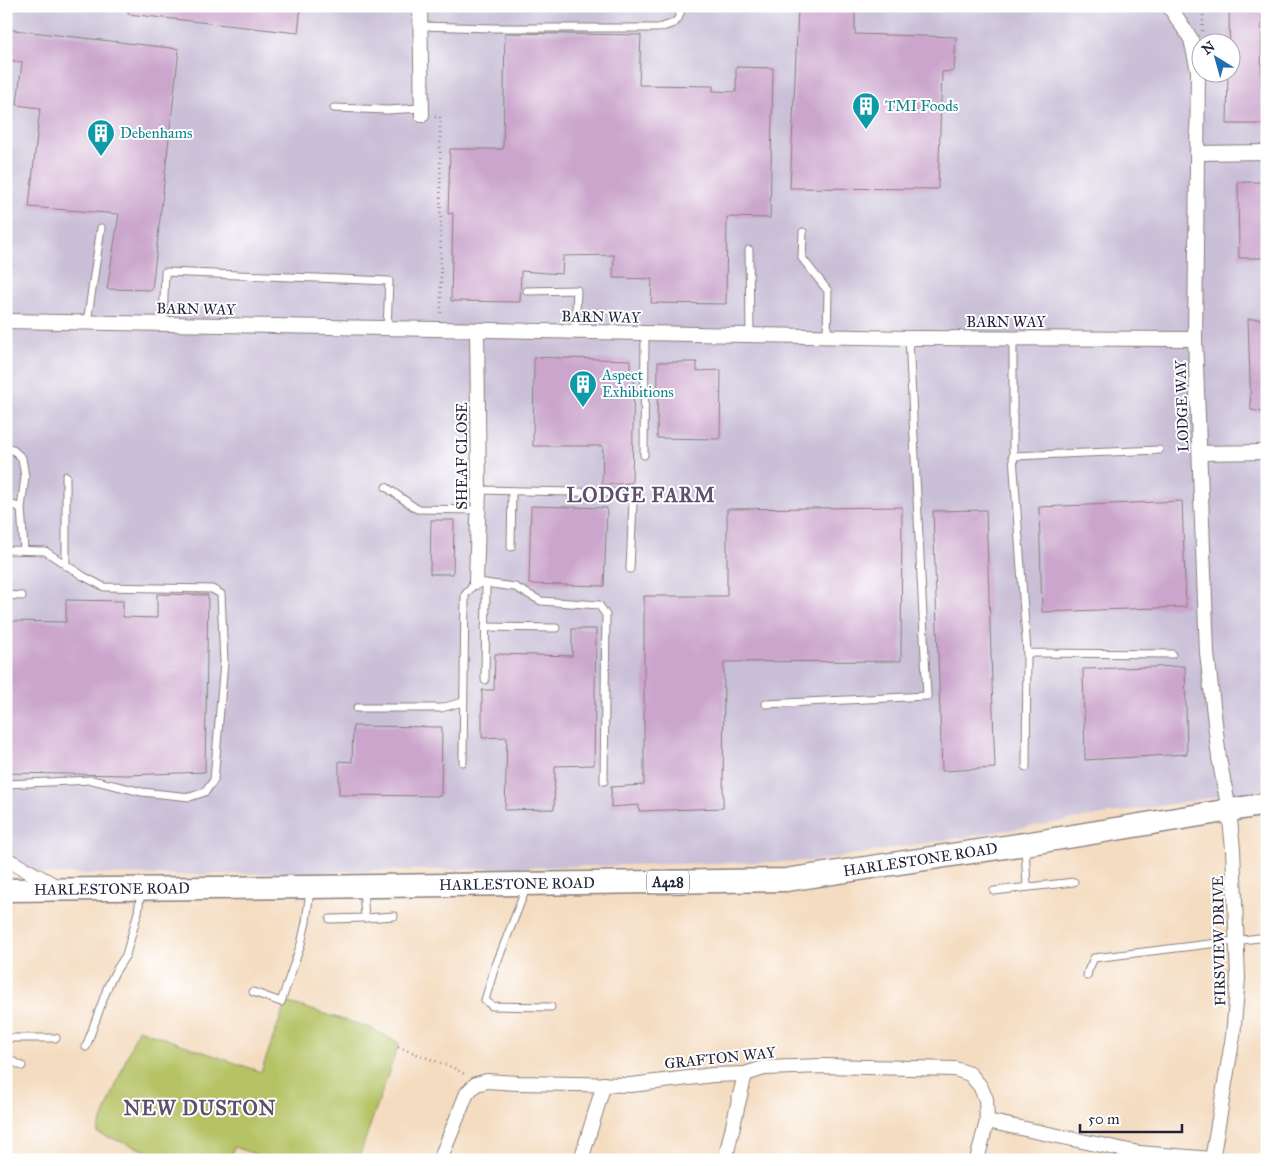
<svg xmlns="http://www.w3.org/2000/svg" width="1273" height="1166" font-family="'IM FELL Great Primer',serif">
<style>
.industrial{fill:#c9bfd7;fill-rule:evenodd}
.green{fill:#b5c365;stroke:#6c7250}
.building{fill:#cba5cc}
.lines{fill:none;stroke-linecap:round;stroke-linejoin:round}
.lane-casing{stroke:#8b7f7e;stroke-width:9}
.street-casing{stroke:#8b7f7e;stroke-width:16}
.primary-casing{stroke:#8b7f7e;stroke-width:25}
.path{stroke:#8b7f7e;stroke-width:2.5;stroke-dasharray:1 4;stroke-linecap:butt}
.lane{stroke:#fff;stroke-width:7}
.street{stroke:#fff;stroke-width:14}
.primary{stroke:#fff;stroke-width:22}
.labels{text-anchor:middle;stroke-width:4;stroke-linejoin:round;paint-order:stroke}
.shield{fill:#fff;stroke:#646476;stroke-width:1}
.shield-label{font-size:14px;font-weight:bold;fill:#22223b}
.culture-label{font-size:15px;fill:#0d838f;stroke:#fff;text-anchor:start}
.street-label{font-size:15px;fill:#22223b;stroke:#fff}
.district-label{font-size:20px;font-weight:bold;letter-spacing:1px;fill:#5d506e;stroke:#fff}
</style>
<rect width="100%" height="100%" fill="#fff"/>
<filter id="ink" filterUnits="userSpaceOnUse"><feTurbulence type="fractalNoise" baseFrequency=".02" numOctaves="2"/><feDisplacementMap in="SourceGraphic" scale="10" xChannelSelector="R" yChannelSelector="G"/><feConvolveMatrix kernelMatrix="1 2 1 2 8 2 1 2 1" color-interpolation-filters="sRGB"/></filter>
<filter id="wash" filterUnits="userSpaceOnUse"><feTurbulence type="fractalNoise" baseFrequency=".0096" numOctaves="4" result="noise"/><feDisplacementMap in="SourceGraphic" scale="20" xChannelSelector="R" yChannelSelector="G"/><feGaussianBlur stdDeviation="1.12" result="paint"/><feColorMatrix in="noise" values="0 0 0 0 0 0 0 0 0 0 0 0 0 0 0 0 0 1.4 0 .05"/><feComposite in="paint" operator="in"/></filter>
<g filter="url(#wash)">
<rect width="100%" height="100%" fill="#f4dcc0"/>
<!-- industrial -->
<path class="industrial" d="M6 6H1267V789L814 861 179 875 6 873ZM1200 42H1230V72H1200Z"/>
<!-- green -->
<path class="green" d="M286 1002 371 1028 399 1043 358 1160H272L234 1147 230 1160H172L97 1133 138 1029 261 1072Z"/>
<g id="blocks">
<!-- building -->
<g class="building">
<path d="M128 6H301L298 33 128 14Z"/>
<path d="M1229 6H1262L1261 84H1267V124H1227L1228 72H1230Z"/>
<path d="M855 8V34L956 37 954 71 942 72 938 189 790 188 798 10Z"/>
<path d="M6 29 179 49 152 290 107 289 119 214 29 207 40 108 17 105 22 62 6 60Z"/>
<path d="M505 33 641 35 639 85 713 86V91L736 92V67L773 68 770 218 727 217 726 304 651 303 652 279 613 278 614 255 563 256 562 274 521 271 520 302 451 301 453 213 448 214 450 149H503Z"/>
<path d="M1238 182H1267V258H1239Z"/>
<path d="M1248 319H1267V413L1251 410Z"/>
<path d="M534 357 630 360V371H634L632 483 602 485 603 446H533Z"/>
<path d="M658 362H697V371L721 370 720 439 657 438Z"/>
<path d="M1182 501 1186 607 1042 612 1039 507Z"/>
<path d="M531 506 607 508 604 586 529 584Z"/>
<path d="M902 507 901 661 724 662 723 808 639 811V805L611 807V787L644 785V596H727V509Z"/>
<path d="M986 510 995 768 942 771 933 511Z"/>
<path d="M431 520H454L453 574H430Z"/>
<path d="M157 594 208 595 205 772 127 775 6 773V621L66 622V600L123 601V617L157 618Z"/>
<path d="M572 629H596L594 765 555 766 554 809 505 810 507 737 482 738V690H494L495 654 572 656Z"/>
<path d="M1185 666 1187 754 1085 760 1083 669Z"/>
<path d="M353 726 442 727 441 796 339 795V761L352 762Z"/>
</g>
</g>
</g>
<g filter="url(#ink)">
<use href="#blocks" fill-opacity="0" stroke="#8b7f7e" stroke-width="1"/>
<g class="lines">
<!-- lane casing -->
<g class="lane-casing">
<g id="lane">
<path d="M866 6H879"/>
<path d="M420 26 492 28H658C673 24 680 24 681 6"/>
<path d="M334 108 388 110 421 108"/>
<path d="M803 232 802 258 828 291 827 336"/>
<path d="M749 250 750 335"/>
<path d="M527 291 577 290 575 332"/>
<path d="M87 323 101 228"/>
<path d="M163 324 165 272 389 281 387 329"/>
<path d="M1013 338V456L1027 653 1172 654"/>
<path d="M6 448 12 449 22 458 25 477 21 508 24 550"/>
<path d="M644 455 645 334"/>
<path d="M1013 456 1159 450"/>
<path d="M386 487 417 509 478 510"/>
<path d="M479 490 618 493 633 502 630 569"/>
<path d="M6 505H13L21 508"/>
<path d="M511 547 512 491"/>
<path d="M6 550 45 551 83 576 104 587 212 589 221 594 224 662 214 780 205 792 190 797 142 792 92 780 6 784"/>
<path d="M66 566V476"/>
<path d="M6 595 22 596"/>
<path d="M485 627 556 628"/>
<path d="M485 680 486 583"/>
<path d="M766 704 927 696 909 338"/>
<path d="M357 708H441L463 702"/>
<path d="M463 762 465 595 476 582 515 587 541 601 599 605 606 615 604 781"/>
<path d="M1026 767 1027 653"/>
<path d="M1025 846 1027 886"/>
<path d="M527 886 494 970 485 1000 492 1006 551 1007"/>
<path d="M363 890 365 918 394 916"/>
<path d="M994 891 1074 882"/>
<path d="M330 919 365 918"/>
<path d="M1087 976 1088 971 1094 958 1267 937"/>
<path d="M253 992 281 1002 301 944 306 922 310 890"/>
<path d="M6 1038H56"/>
<path d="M86 1047 108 986 115 972 126 955 138 912 141 892"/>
<path d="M6 1058 22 1066"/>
</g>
</g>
<!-- street casing -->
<g class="street-casing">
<g id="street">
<path d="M420 6 422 115"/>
<path d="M1169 6 1191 39 1198 71 1195 339 1207 653 1219 758 1229 810 1233 849 1238 978 1233 1036 1212 1160"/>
<path d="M1198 153 1267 152"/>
<path d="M6 321 909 338 1195 339"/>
<path d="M1200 453 1267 452"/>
<path d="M476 582 479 490 477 331"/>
<path d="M6 859 56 886"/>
<path d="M987 1121 1139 1153 1212 1159"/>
<path d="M440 1160 467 1093 476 1084 487 1081 517 1083 631 1085 713 1075 745 1074 764 1068 824 1066 955 1069 970 1074 980 1086 986 1099 987 1121 977 1160"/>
<path d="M581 1160 604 1084"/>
<path d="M725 1160 745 1074"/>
</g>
</g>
<!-- primary casing -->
<g class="primary-casing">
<g id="primary">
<path id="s1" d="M6 890 310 887 786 880 1025 844 1267 804"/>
</g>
</g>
<!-- path -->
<g class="path">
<path d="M1202 31 1204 6"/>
<path d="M435 117H440L441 317"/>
<path d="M398 1047 454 1068 466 1075"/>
</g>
<!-- lane -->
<use href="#lane" class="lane"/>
<!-- street -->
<use href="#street" class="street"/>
<!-- primary -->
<use href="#primary" class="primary"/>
</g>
</g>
<!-- icons -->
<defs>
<g id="building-pin" transform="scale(1.4375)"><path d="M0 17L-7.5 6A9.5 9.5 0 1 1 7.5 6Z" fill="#0f9aa8" stroke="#fff"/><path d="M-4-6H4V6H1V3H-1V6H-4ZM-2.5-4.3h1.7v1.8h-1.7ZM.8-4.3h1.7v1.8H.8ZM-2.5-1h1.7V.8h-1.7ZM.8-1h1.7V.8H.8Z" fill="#fff"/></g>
</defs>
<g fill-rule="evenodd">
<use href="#building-pin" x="866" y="106"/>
<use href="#building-pin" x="101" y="133"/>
<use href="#building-pin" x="583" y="384"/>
</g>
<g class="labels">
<!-- shield labels -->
<rect class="shield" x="647" y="870.5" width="42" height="23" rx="4"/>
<g class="shield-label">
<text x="668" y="887">A428</text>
</g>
<!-- culture labels -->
<g class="culture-label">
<text x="885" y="111">TMI Foods</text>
<text x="120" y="138">Debenhams</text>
<text x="602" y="380">Aspect<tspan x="602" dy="17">Exhibitions</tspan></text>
</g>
<!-- street labels -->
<g class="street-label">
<text transform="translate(196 309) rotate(1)" y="5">BARN WAY</text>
<text transform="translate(601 317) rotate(1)" y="5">BARN WAY</text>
<text x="1006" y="327">BARN WAY</text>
<text transform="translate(1182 406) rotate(-92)" y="5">LODGE WAY</text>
<text transform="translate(462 456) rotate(-90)" y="5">SHEAF CLOSE</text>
<text dy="5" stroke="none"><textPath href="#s1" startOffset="916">HARLESTONE ROAD</textPath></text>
<text dy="5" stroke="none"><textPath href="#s1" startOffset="511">HARLESTONE ROAD</textPath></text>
<text dy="5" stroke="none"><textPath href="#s1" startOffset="106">HARLESTONE ROAD</textPath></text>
<text transform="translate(1219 941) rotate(-91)" y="5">FIRSVIEW DRIVE</text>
<text transform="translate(720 1058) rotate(-6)" y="5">GRAFTON WAY</text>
</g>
<!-- district labels -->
<g class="district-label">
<text x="641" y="502">LODGE FARM</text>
<text x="200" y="1115">NEW DUSTON</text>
</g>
</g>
<!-- margin -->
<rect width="1273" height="1166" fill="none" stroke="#fff" stroke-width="25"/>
<!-- north arrow -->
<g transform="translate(1216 58) rotate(323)"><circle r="24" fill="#ffffff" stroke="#a7a7b1"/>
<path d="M0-4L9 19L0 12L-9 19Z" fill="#1f6fb2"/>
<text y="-8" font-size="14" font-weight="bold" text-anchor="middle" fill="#22223b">N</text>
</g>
<!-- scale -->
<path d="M1080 1124v8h102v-8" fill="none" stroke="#22223b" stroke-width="2.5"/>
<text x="1088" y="1124" font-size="15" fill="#22223b" stroke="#ffffff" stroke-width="4" paint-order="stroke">50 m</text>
</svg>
